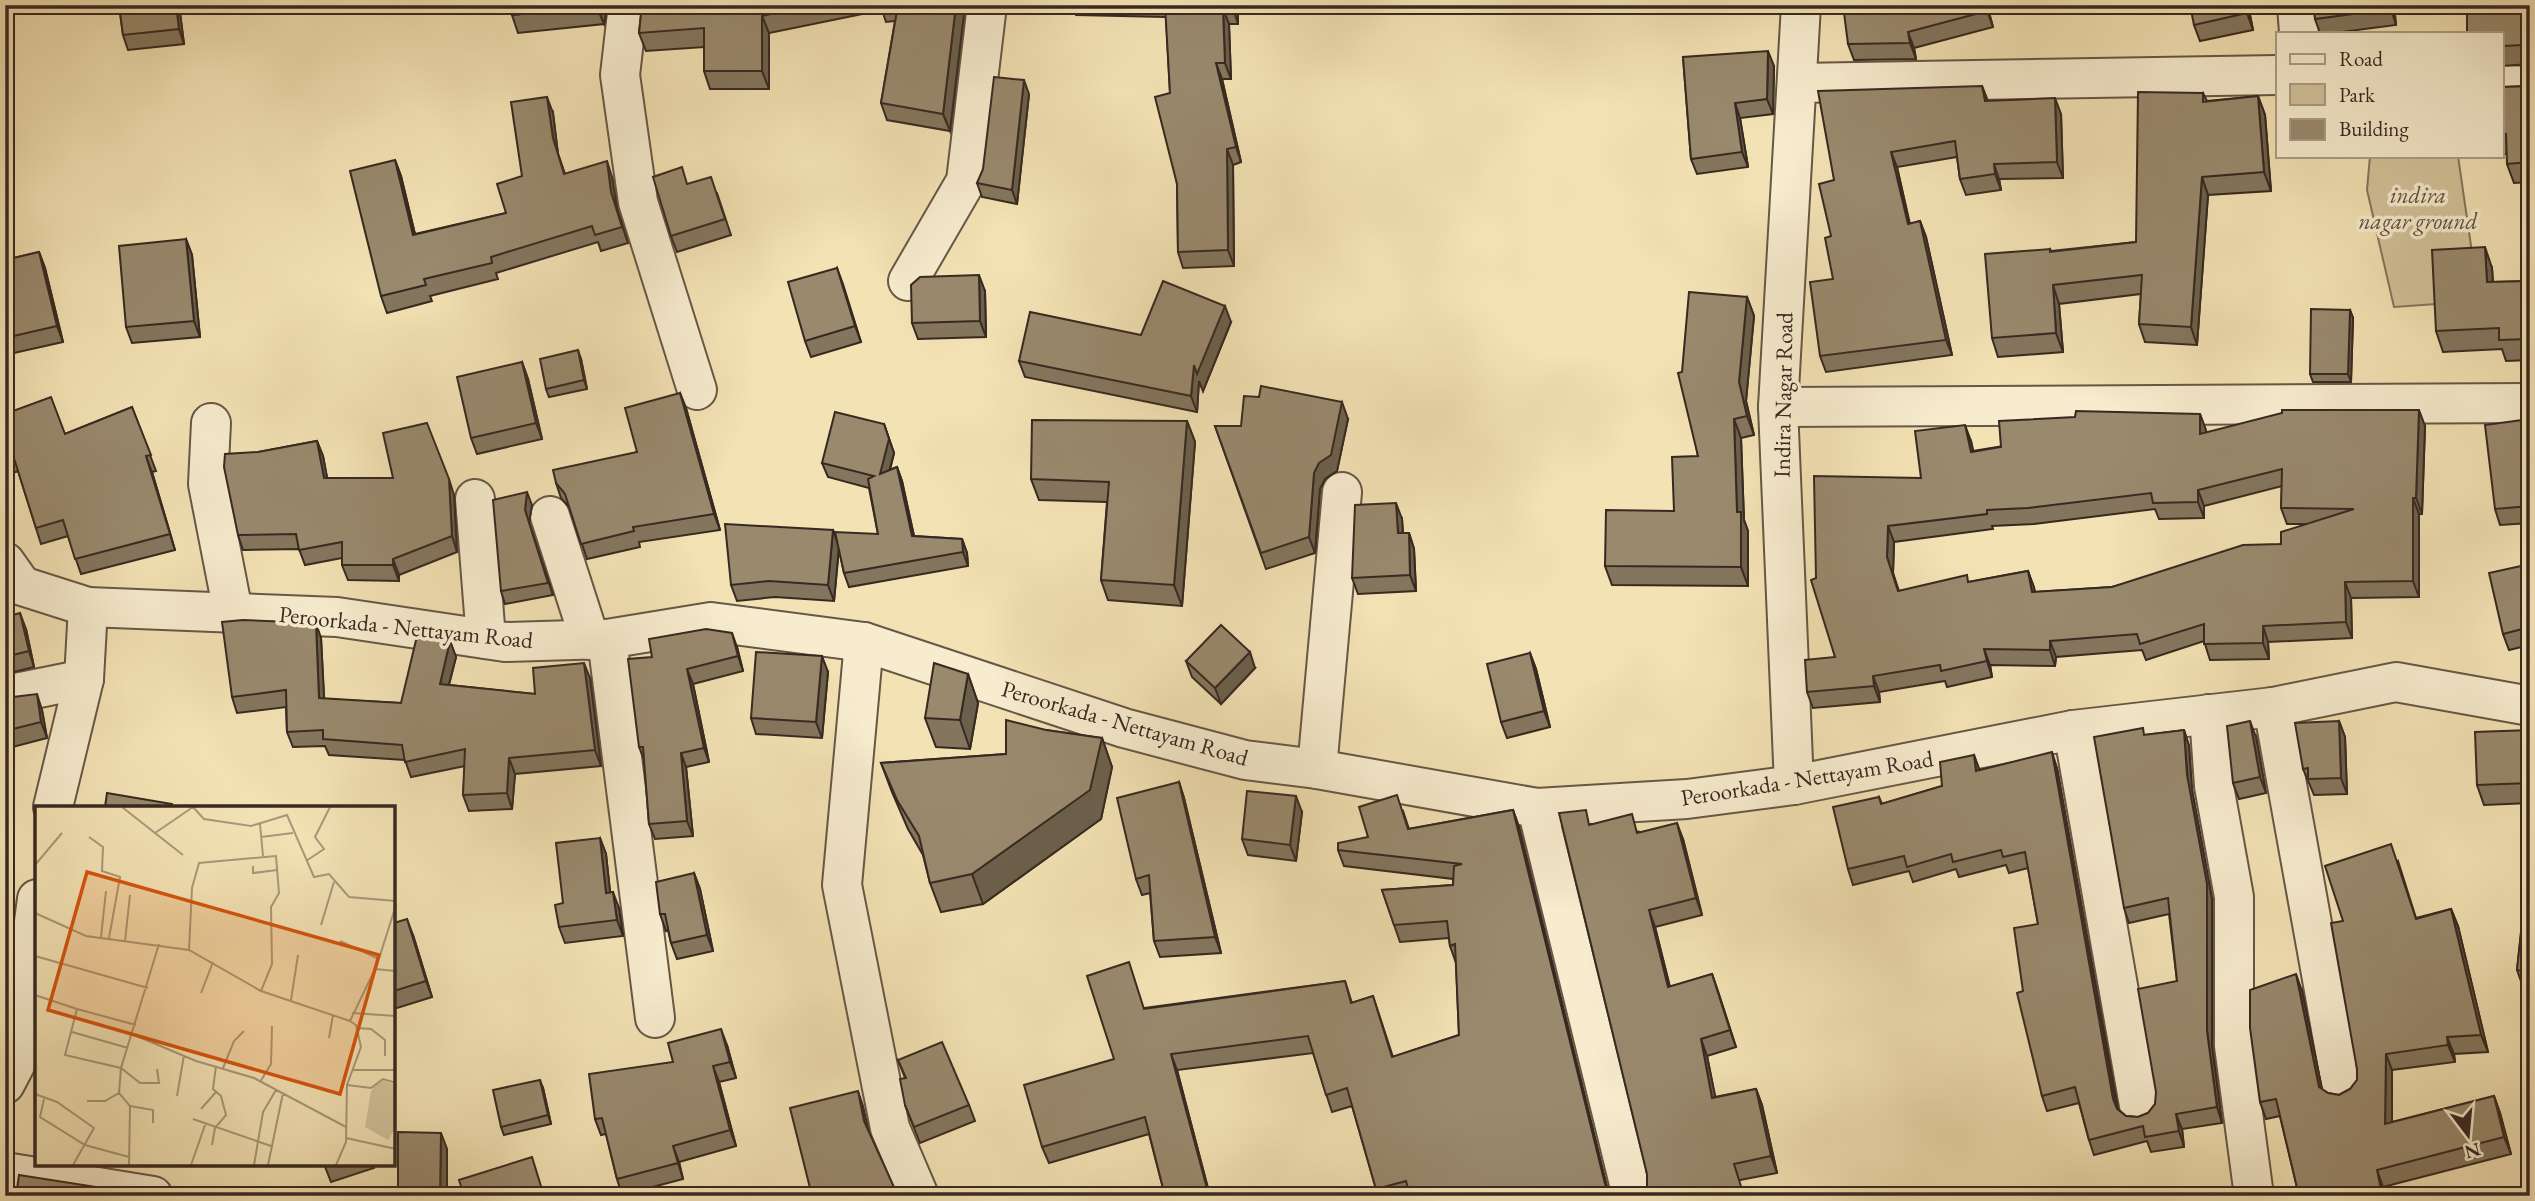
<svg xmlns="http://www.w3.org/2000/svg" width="2535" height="1201" font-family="'EB Garamond',serif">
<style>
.green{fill:#d3c39b;stroke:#85765e;stroke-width:2}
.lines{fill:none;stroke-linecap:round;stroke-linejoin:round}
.minor-casing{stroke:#665746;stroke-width:42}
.minor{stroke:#f7ecce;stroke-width:38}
.wall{fill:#84765e;stroke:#372921;stroke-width:2;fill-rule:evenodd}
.shaded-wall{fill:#6b604c;stroke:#372921;stroke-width:2}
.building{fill:#99896d;stroke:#372921;stroke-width:2;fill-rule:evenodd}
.labels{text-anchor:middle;stroke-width:7;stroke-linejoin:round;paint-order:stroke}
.park-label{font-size:23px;font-style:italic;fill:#5e5040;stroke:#f7ecce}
.street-label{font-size:23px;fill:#372921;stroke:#f7ecce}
.inset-road{fill:none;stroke:#a89879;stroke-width:2}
.view{fill:#d6540e;fill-opacity:0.15;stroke:#d6540e;stroke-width:3.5}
.inset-edge{fill:none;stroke:#372921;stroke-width:3.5}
</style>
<rect width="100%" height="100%" fill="#f3e2b4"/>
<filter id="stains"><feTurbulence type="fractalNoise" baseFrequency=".00286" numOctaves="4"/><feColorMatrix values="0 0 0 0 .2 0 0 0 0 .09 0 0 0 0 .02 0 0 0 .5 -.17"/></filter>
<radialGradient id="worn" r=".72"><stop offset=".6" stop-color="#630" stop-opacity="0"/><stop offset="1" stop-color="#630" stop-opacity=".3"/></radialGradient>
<!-- green -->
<path class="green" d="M2370 156H2458L2479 301 2394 307 2367 190Z"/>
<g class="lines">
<!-- minor casing -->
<g class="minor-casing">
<g id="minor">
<path d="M628 5 620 75 638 202 697 390"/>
<path d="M2297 5 2299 33"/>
<path d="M1797 83 2278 75"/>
<path d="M2502 85 2530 86"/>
<path d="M908 281 966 181 987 5"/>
<path d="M1778 407 2530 403"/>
<path d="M211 423 208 484 233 612"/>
<path d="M475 499 486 639"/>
<path d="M550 516 590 640"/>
<path d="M5 562 22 586 88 607"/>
<path d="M607 639 655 1018"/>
<path d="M864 642 842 885 890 1128 919 1196"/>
<path d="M5 695 84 679"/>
<path d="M2273 707 2342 1090"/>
<path d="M2209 714 2214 786 2234 897V1046L2254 1196"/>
<path d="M2073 730 2140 1111"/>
<path d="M1317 769 1342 492"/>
<path d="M1794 785 1778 407 1801 5"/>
<path d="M53 807 84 679 88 607 337 617 505 642 607 639 711 622 864 642 1124 728 1245 760 1317 769 1537 808 1687 799 1794 785 2073 730 2273 707 2396 682 2530 706"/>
<path d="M1537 808 1632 1196"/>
<path d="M5 1084 15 1065 37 899"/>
<path d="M5 1172 153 1196"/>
</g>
</g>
<!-- minor -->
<use href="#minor" class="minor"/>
</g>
<!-- wall -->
<g class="wall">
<path d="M119 5H179L184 44 128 50 123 35Z"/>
<path d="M608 5 604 24 518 33 512 15Z"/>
<path d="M642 5H965L950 131 887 120 881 103 895 21 886 22 882 10 769 33V89H710L704 71V47L646 51 639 33Z"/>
<path d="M1072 5H1238V24H1229L1231 79H1222L1241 162 1233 165 1234 266 1183 268 1178 252 1177 184 1170 93 1166 17 1076 15Z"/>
<path d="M1987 5 1993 27 1914 48 1916 59 1854 60 1848 44Z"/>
<path d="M2248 5 2253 30 2200 41 2194 25Z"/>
<path d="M2314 5H2394L2396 25 2334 33H2320L2315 19Z"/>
<path d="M2530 5V64L2502 66V33Z"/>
<path d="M1683 57 1774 66 1773 114 1740 118 1748 167 1697 174 1691 159Z"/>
<path d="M1982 86 1988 101 2061 114 2063 178 1999 179 2001 190 1966 195 1960 179 1957 157 1897 167 1910 224 1920 221 1926 237 1952 355 1826 372 1820 356 1833 279 1834 180Z"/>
<path d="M2530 86V182L2514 183 2507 164V154H2502V87Z"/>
<path d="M2203 93 2207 101 2258 96 2265 115 2271 191 2208 195 2197 345 2145 342 2139 324 2141 294 2059 304 2063 352 1998 357 1992 338 2050 249 2051 251 2136 242Z"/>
<path d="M1029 94 1017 204 982 197 977 183Z"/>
<path d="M553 113 558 154 565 174 612 177 617 208 628 243 601 251 598 242 496 273 498 279 430 296 432 301 387 313 381 296 395 160 401 176 415 234 506 213Z"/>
<path d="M688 184 717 193 731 235 677 252 671 236Z"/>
<path d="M186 239 192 255 200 337 132 343 126 327Z"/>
<path d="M39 252 45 268 63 342 5 355V260Z"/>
<path d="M837 268 861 342 811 357 805 341Z"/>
<path d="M2492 268 2493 282 2530 281V360L2506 361 2502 349 2443 352 2436 331Z"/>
<path d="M985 291 986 337 918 339 912 323Z"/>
<path d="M1747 297 1754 316 1746 401 1754 435 1741 438 1744 520 1748 531V586L1612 585 1605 566 1674 511 1698 456 1682 372Z"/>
<path d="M2350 310 2353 318 2351 382H2313L2310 374Z"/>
<path d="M1231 322 1203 391 1199 381 1197 412 1025 377 1019 361 1141 335Z"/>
<path d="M581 359 587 389 549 397 546 389Z"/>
<path d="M522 362 528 379 542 439 477 454 471 438Z"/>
<path d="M680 393 686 408 720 530 639 542 640 547 587 559 570 508 561 498 556 483 637 452Z"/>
<path d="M132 407 156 471 152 472 175 550 81 574 68 536 41 544 18 471 5 476V414L65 434Z"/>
<path d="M2200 414 2206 432 2425 426 2422 514H2419V597L2351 598 2352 638 2268 642 2269 659 2210 660 2204 641 2146 660 2142 650 2056 657 2055 666 1990 665 1992 677 1947 687 1945 681 1879 692 1880 702 1813 708 1807 692 1835 657 1816 578 1921 478 1971 441 1973 451ZM2282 486 2281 508 2287 524H2306L2281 544 2112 587 2035 592 2028 571 1969 582 1899 591 1893 573 1894 542 1993 529 1992 526 2034 524 2155 509 2159 519 2204 518V506Z"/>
<path d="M1348 419 1337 471 1325 479 1320 489 1315 553 1266 569 1215 426H1241Z"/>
<path d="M2530 419V523L2500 525 2495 509Z"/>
<path d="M1187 421 1195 442 1182 606 1108 600 1101 580 1107 502 1039 500 1031 479Z"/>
<path d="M884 424 894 453 890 470 897 467 902 481 914 536 962 539 967 553 968 566 849 587 844 573 839 549 834 601 775 597 737 601 731 585 833 530 837 540 878 534 869 488 828 477 822 463Z"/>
<path d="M317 441 323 456 327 478 454 495 457 552 399 575V581L348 580 342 565V558L305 565 299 549 243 550 238 535 258 452Z"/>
<path d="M532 505 529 523 553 595 505 604 501 591Z"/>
<path d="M1402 519 1403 533H1409L1414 549 1416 591 1358 594 1352 578Z"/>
<path d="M2530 564V645L2509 650 2503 634Z"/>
<path d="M5 617 26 629 34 667 5 674Z"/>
<path d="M321 638 324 699 401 703 450 641 456 657 449 685 535 694 590 678 601 766 515 774 512 809 469 811 463 795 465 766 411 777 405 760 329 755 325 746 293 747 287 732 286 707 237 713 232 697Z"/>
<path d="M737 647 743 671 693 684 709 762 686 767 693 836 655 839 649 824 644 759 639 747 652 657Z"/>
<path d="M1530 653 1536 669 1550 727 1507 738 1501 722Z"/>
<path d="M1186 661 1255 668 1221 704 1192 677Z"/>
<path d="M828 672 822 738 756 734 751 718Z"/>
<path d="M968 674 978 703 970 749 936 747 925 718Z"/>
<path d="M5 698 42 710 47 738 5 749Z"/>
<path d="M2339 721 2345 737 2347 794 2314 795 2303 769Z"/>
<path d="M1046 730 1102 738 1112 767 1101 819 983 904 941 912 930 883 923 855 908 829 892 792 881 763 1006 754Z"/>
<path d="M2184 730 2189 746 2192 790 2212 899V1046L2222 1123 2182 1129 2184 1147 2151 1152 2147 1141 2094 1155 2089 1140 2079 1103 2047 1111 2042 1096 2023 991 2038 924 2028 868 2009 873 2006 865 1959 877 1956 869 1913 882 1909 871 1853 885 1848 869 1879 797 1882 804 1942 786 1974 755 1979 770 2057 768 2118 1109 2126 1116 2138 1117 2148 1113 2155 1104 2177 981 2169 914 2129 923 2124 908 2145 735Z"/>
<path d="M2530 730V803L2484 805 2477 785Z"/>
<path d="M2256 737 2266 793 2239 799 2233 783Z"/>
<path d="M1179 782 1184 798 1221 953 1160 957 1154 941 1150 893 1142 895 1136 879Z"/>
<path d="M1513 810 1519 827 1608 1191 1613 1196H1378L1352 1106 1332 1112 1313 1053 1177 1070 1210 1196H1165L1149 1134 1049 1163 1042 1147 1114 1059 1145 1008 1345 981 1352 1003 1373 996 1393 1057 1459 1035 1456 963 1450 946 1449 938 1400 942 1382 890 1453 885V879L1344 866 1338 850 1368 837 1403 811 1409 829Z"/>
<path d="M1302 812 1296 861 1248 855 1242 839Z"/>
<path d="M2530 813V991L2524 990 2517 970 2527 879 2522 864Z"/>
<path d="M1591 824 1683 839 1702 915 1655 927 1670 987 1712 974 1736 1047 1707 1056 1715 1097 1756 1089 1762 1105 1777 1173 1740 1180 1647 1186V1174Z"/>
<path d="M600 838 606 854 610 892 619 908 623 936 565 943 559 927 563 903Z"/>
<path d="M2398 861 2416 918 2451 909 2458 926 2488 1052 2454 1054 2455 1062 2392 1070V1122L2494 1096 2500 1113 2511 1154 2383 1187 2385 1196H2299L2280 1116 2266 1119 2260 1102 2302 991 2322 1089 2328 1093 2339 1095 2350 1089 2357 1080V1069L2343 921Z"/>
<path d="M694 873 700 889 713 951 677 959 671 943 668 930 666 931 660 914Z"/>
<path d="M394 923 413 935 432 997 394 1009Z"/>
<path d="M727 1045 736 1078 719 1082 736 1146 679 1162 683 1179 622 1195 617 1179 606 1134 601 1135 595 1119 673 1062Z"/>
<path d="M898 1060 969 1105 975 1121 920 1143 905 1105V1078Z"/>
<path d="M543 1088 551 1124 504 1135 501 1127Z"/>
<path d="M324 1164H372L374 1168 331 1182Z"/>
</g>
<!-- shaded-wall -->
<g class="shaded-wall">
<path d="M176 5H179L184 44 179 29Z"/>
<path d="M598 5H608L604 24 597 7Z"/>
<path d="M956 5H965L950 131 943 114Z"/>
<path d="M1232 5H1238V24L1233 8Z"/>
<path d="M1985 5H1987L1993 27 1987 11Z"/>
<path d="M2245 5H2248L2253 30 2247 13Z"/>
<path d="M2390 5H2394L2396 25 2391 9Z"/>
<path d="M1223 9 1229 24 1231 79 1225 63Z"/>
<path d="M762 16 769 33V89L762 71Z"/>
<path d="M1908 32 1914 48 1916 59 1910 43Z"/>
<path d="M1768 51 1774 66 1773 114 1767 99Z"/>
<path d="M1216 63 1222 79 1241 162 1236 147Z"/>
<path d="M1024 80 1029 94 1017 204 1012 190Z"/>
<path d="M1982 86 1988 102 1985 101Z"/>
<path d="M2258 96 2265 115 2271 191 2264 172Z"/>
<path d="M547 97 553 113 558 154 570 190 553 138Z"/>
<path d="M2055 98 2061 114 2063 178 2057 162Z"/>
<path d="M1735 103 1740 118 1748 167 1742 152Z"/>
<path d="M1227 149 1233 165 1234 266 1228 250Z"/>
<path d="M1891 152 1897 167 1913 240 1908 224Z"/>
<path d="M395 160 401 176 419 251 413 235Z"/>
<path d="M607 161 612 177 617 208 628 243 611 192Z"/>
<path d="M1994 164 1999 179 2001 190 1995 174Z"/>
<path d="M2202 177 2208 195 2197 345 2191 327Z"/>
<path d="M1920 221 1926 237 1952 355 1946 340Z"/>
<path d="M186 239 192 255 200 337 194 321Z"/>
<path d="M2485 247 2492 268 2494 303 2487 282Z"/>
<path d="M39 252 45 268 63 342 57 326Z"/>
<path d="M837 268 843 284 861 342 855 326Z"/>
<path d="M979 275 985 291 986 337 980 321Z"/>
<path d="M2053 285 2059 304 2063 352 2056 333Z"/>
<path d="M1747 297 1754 316 1746 401 1754 435 1747 416 1739 382Z"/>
<path d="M1225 306 1231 322 1203 391 1199 381 1197 412 1191 396 1194 365Z"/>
<path d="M2350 310 2353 318 2351 382 2348 374Z"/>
<path d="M578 350 581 359 587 389 584 380Z"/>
<path d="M522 362 528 379 542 439 536 423Z"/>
<path d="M680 393 686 408 720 530 714 514Z"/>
<path d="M1342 402 1348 419 1337 471 1325 479 1320 489 1315 553 1309 537 1314 473Z"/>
<path d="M2419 410 2425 426 2422 514 2416 498Z"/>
<path d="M2200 414 2206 430 2205 450 2200 434Z"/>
<path d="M1734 419 1741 438 1744 520 1748 531V586L1741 567 1737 512Z"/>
<path d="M1187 421 1195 442 1182 606 1174 585Z"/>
<path d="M884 424 894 453 885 488 880 474Z"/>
<path d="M1965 425 1971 441 1977 468 1971 452Z"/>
<path d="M317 441 323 456 330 493 324 478Z"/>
<path d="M146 456 152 472 175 550 170 534Z"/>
<path d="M897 467 902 481 917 550 912 536Z"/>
<path d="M449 479 454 495 457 552 452 536Z"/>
<path d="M2198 490 2204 506V518L2198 502Z"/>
<path d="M527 492 532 505 529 523 553 595 525 510Z"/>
<path d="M2413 498 2419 514V597L2413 581Z"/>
<path d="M1396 503 1402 519 1404 550 1398 533Z"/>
<path d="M1888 526 1894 542 1893 573 1903 607 1887 557Z"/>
<path d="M833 530 839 546 834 601 828 585Z"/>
<path d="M1409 533 1414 549 1416 591 1410 575Z"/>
<path d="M962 539 967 553 968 566 963 552Z"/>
<path d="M393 559 399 575V581L393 565Z"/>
<path d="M2028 571 2034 587 2038 608 2032 592Z"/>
<path d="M2345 582 2351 598 2352 638 2346 622Z"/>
<path d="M20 613 26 629 34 667 29 651Z"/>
<path d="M316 623 321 638 325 714 319 698Z"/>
<path d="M2263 626 2268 642 2269 659 2263 643Z"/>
<path d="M732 633 737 647 743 671 738 656Z"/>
<path d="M450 641 456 657 445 699 440 684Z"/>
<path d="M2050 641 2056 657 2055 666 2050 650Z"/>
<path d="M1984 649 1990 665 1992 677 1987 661Z"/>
<path d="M1250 652 1255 668 1221 704 1215 688Z"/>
<path d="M1530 653 1536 669 1550 727 1544 711Z"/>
<path d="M822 656 828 672 822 738 816 722Z"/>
<path d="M584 663 590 678 601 766 595 750Z"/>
<path d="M687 669 693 684 709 762 704 748Z"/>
<path d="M968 674 978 703 970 749 960 720Z"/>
<path d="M1873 676 1879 692 1880 702 1874 686Z"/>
<path d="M37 694 42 710 47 738 41 722Z"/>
<path d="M2250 721 2256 737 2266 793 2260 777Z"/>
<path d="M2339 721 2345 737 2347 794 2341 778Z"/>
<path d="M2184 730 2189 746 2192 790 2212 899V1046L2222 1123 2217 1107 2207 1031Z"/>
<path d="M1102 738 1112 767 1101 819 983 904 972 874Z"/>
<path d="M2052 752 2057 768 2118 1115 2113 1099Z"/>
<path d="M681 753 686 767 693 836 687 821Z"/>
<path d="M1974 755 1980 771H1976Z"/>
<path d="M509 758 515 774 512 809 507 793Z"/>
<path d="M1179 782 1184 798 1221 953 1215 937Z"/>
<path d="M1296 796 1302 812 1296 861 1290 845Z"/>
<path d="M1513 810 1519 827 1609 1196 1605 1184Z"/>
<path d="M1677 823 1683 839 1702 915 1696 898Z"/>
<path d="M600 838 606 854 612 909 606 893Z"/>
<path d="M694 873 700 889 713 951 707 935Z"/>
<path d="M613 892 619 908 623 936 617 920Z"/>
<path d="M2451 909 2458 926 2488 1052 2481 1035Z"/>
<path d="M1649 910 1655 927 1674 1004 1668 987Z"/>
<path d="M407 919 413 935 432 997 426 981Z"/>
<path d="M1712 974 1718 991 1736 1047 1730 1030Z"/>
<path d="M2296 974 2302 991 2325 1104 2319 1087Z"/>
<path d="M721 1029 727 1045 736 1078 730 1062Z"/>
<path d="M2447 1037 2454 1054 2455 1062 2448 1045Z"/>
<path d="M1701 1039 1707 1056 1719 1115 1712 1098Z"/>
<path d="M1171 1054 1177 1070 1210 1196H1209Z"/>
<path d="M2386 1054 2392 1070V1141L2385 1124Z"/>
<path d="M713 1066 719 1082 736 1146 730 1130Z"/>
<path d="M540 1080 543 1088 551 1124 548 1115Z"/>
<path d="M1756 1089 1762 1105 1777 1173 1771 1156Z"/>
<path d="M858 1091 863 1106 870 1137 864 1121Z"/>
<path d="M2494 1096 2500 1113 2511 1154 2504 1137Z"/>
<path d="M2176 1114 2182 1129 2184 1147 2179 1131Z"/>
<path d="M441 1133 447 1149V1196H440Z"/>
<path d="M673 1146 679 1162 683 1179 678 1163Z"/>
<path d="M2377 1170 2383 1187 2385 1196H2384L2381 1189Z"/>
</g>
<!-- building -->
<g class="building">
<path d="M119 5H176L179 29 123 35Z"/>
<path d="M511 5H598L597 7 512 15Z"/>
<path d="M642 5H811L762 16V71H704V28L639 33Z"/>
<path d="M898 5H956L943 114 881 103Z"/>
<path d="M1165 5H1232L1233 8 1223 9 1225 63H1216L1236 147 1227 149 1228 250 1178 252 1177 184 1155 97 1170 93Z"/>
<path d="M1843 5H1985L1987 11 1908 32 1910 43 1848 44Z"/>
<path d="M2190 5H2245L2247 13 2194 25Z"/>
<path d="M2314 5H2390L2391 9 2315 19Z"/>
<path d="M2467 5H2530V47L2525 45 2502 46V33H2467Z"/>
<path d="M1768 51 1767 99 1735 103 1742 152 1691 159 1683 57Z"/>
<path d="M994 77 1024 80 1012 190 977 183 983 169Z"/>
<path d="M1982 86 1985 101 2055 98 2057 162 1994 164 1995 174 1960 179 1955 141 1891 152 1908 224 1920 221 1946 340 1820 356 1810 282 1833 279 1825 238 1831 236 1819 184 1834 180 1818 91Z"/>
<path d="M2530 86V162L2507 164 2506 134H2502V87Z"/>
<path d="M2138 92 2203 93V102L2258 96 2264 172 2202 177 2191 327 2139 324 2142 275 2053 285 2056 333 1992 338 1985 254 2050 249V252L2136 242Z"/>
<path d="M547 97 553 138 564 174 607 161 611 192 622 227 595 235 592 226 491 257 492 263 424 279 426 285 381 296 350 171 395 160 413 235 506 213 497 184 522 176 511 102Z"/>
<path d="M682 167 687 184 711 177 725 219 671 236 653 177Z"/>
<path d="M186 239 194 321 126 327 119 246Z"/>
<path d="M2485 247 2487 282 2530 281V339L2499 340V328L2436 331 2432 250Z"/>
<path d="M39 252 57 326 5 338V260Z"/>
<path d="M837 268 855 326 805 341 788 282Z"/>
<path d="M979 275 980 321 912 323 911 285 920 277Z"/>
<path d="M1163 281 1225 306 1197 374 1194 365 1191 396 1019 361 1030 312 1141 335Z"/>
<path d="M1689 292 1747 297 1739 382 1747 416 1734 419 1737 512H1741V567L1605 566 1606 510 1674 511 1672 457 1698 456 1678 373 1682 372Z"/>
<path d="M2311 309 2350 310 2348 374H2310Z"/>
<path d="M578 350 584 380 546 389 540 359Z"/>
<path d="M522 362 536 423 471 438 457 377Z"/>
<path d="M1261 386 1342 402 1331 455 1319 463 1314 473 1309 537 1261 553 1215 426H1241L1244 396 1259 397Z"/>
<path d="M680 393 714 514 633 527 634 531 581 544 565 494 556 483 553 470 637 452 625 408Z"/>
<path d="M51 397 65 434 132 407 151 455 146 456 170 534 75 559 63 520 36 528 13 455 5 458V414Z"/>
<path d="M2282 410H2419L2416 498H2413V581L2345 582 2346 622 2263 626V643L2204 644V624L2140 644 2137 634 2050 641V650L1984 649 1987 661 1941 671 1940 665 1873 676 1874 686 1807 692 1805 660 1835 657 1811 580 1816 578 1814 476 1921 478 1915 431 1965 425 1971 452 2001 447 1999 421 2075 417 2076 411 2200 414V434L2282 413ZM2282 469 2281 508 2354 509 2281 532V544L2243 545 2112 587 2032 592 2028 571 1968 582 1967 575 1898 591 1887 557 1888 526 1987 514V510L2028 508 2151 493 2153 503 2198 502V490Z"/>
<path d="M835 412 884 424 889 439 880 474 897 467 912 536 962 539 963 552 844 573 835 532 878 534 868 479 874 476 822 463Z"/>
<path d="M2530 419V506L2495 509 2485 425Z"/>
<path d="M1032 420 1187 421 1174 585 1101 580 1109 482 1031 479Z"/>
<path d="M427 423 449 479 452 536 393 559V565H342V542L299 550 296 534 238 535 224 467 225 454 258 452 317 441 324 478H393L383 433Z"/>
<path d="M527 492 525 510 548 583 501 591 493 500Z"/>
<path d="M1396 503 1398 533H1409L1410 575 1352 578 1355 505Z"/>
<path d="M725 524 833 530 828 585 769 581 731 585Z"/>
<path d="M2530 564V627L2503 634 2489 573Z"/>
<path d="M20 613 29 651 5 657V617Z"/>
<path d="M243 620 316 623 319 698 401 703 417 636 450 641 440 684 535 694 533 668 584 663 595 750 509 758 507 793 463 795 465 749 405 762 402 745 323 739V730L287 732 286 690 232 697 222 622Z"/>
<path d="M1221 625 1250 652 1215 688 1186 661Z"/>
<path d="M706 629 732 633 738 656 687 669 704 748 681 753 687 821 649 824 643 747H639L628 659 652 657 649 639Z"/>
<path d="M756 652 822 656 816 722 751 718Z"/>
<path d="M1530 653 1544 711 1501 722 1487 664Z"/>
<path d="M934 663 968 674 960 720 925 718Z"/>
<path d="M37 694 41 722 5 731V698Z"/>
<path d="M1006 720 1046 730 1102 738 1090 790 972 874 930 883 919 836 897 800 881 763 1006 754Z"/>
<path d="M2250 721 2260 777 2233 783 2227 726Z"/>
<path d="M2339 721 2341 778 2308 779V768L2303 769 2295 723Z"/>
<path d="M2143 728 2144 735 2184 730 2187 775 2207 884V1031L2217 1107 2176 1114 2179 1131 2145 1137 2143 1126 2089 1140 2075 1087 2042 1096 2017 993 2023 991 2014 928 2038 924 2025 852 2003 857 2001 850 1953 862 1951 854 1907 867 1904 856 1848 869 1833 807 1879 797 1881 804 1942 786 1940 762 1974 755 1976 771 2052 752 2113 1099 2117 1109 2126 1116 2138 1117 2148 1113 2155 1104 2156 1092 2138 989 2177 981 2168 898 2124 908 2094 737Z"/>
<path d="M2530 730V783L2477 785 2475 732Z"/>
<path d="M1179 782 1215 937 1154 941 1149 875 1136 879 1117 798Z"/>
<path d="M1247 791 1296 796 1290 845 1242 839Z"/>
<path d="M107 793 172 804 171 807H105Z"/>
<path d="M1397 795 1408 829 1513 810 1605 1184 1610 1194 1613 1196H1410L1406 1181 1376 1189 1347 1088 1326 1095 1308 1036 1171 1054 1209 1196H1165L1145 1117 1042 1147 1024 1085 1114 1059 1087 976 1129 962 1144 1009 1345 981 1351 1003 1373 996 1392 1057 1459 1035 1455 944 1450 946 1447 921 1394 925 1382 890 1453 885 1454 866 1462 864 1338 850V843L1368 837 1359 807Z"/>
<path d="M1586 810 1589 825 1632 814 1637 833 1677 823 1696 898 1649 910 1668 987 1712 974 1730 1030 1701 1039 1712 1098 1756 1089 1771 1156 1734 1164 1744 1196H1640L1647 1186V1174L1559 813Z"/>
<path d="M2530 813V972L2517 970 2528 865 2522 864Z"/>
<path d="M600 838 606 893 613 892 617 920 559 927 555 905 563 903 556 843Z"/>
<path d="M2391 844 2416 919 2451 909 2481 1035 2447 1037 2448 1045 2386 1054 2385 1124 2494 1096 2504 1137 2377 1170 2381 1189 2378 1190V1196H2299L2276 1099 2260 1102 2250 1028V990L2296 974 2319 1087 2328 1093 2339 1095 2350 1089 2357 1080V1069L2331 923 2343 921 2325 866Z"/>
<path d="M694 873 707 935 671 943 665 914H660L656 882Z"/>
<path d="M407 919 426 981 394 991V923Z"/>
<path d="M721 1029 730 1062 713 1066 730 1130 673 1146 678 1163 617 1179 602 1118 595 1119 589 1074 673 1062 668 1043Z"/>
<path d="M942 1042 969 1105 914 1127 905 1105 900 1079 906 1078 898 1060Z"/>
<path d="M540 1080 548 1115 501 1127 493 1090Z"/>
<path d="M858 1091 864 1121 898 1196H812L790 1108Z"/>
<path d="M398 1132 441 1133 440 1196H398Z"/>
<path d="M532 1157 544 1196H464L459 1180Z"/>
<path d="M2527 1169 2530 1170V1196H2525Z"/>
<path d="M19 1175 122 1191 121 1196H16Z"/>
</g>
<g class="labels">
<!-- park labels -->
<g class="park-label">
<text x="2418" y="203">indira<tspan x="2418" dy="26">nagar ground</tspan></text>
</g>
<!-- street labels -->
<g class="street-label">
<text transform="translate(1783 395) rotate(-89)" y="8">Indira Nagar Road</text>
<text transform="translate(406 627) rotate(6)" y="8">Peroorkada - Nettayam Road</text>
<text transform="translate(1125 723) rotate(16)" y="8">Peroorkada - Nettayam Road</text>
<text transform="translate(1807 778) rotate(-9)" y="8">Peroorkada - Nettayam Road</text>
</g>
</g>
<!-- overview -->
<g transform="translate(35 806)">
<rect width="360" height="360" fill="#f3e2b4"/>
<path d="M345 273 360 279 361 321 353 334 330 321 336 285Z" fill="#d3c39b"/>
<path class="inset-road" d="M87 1 120 27M158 1 169 13 216 20 252 9 279 71 294 68 314 91 361 95M225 18 228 50M54 31 68 41 67 65 85 71 74 132M226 31 258 27M148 49 120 27 158 1M271 55 289 43 280 31 295 1M0 59 27 27M218 60V67L242 64M0 107 51 130 154 144 226 185 315 215 340 163 361 165M286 119 299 76M66 131 71 85M90 135 95 89M305 135 344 153M154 144 157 82 164 57 241 50 244 87 236 101 237 158 226 185M0 150 113 182M341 162 361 99M166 187 178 156M0 189 42 203 30 249 86 262 105 277H124L122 263M256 194 263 149M42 203 101 219M317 207 361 210M322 222 336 223 350 234V250M37 226 93 242M97 228 161 255 219 272 311 321M294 232 298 209M188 262 199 235 209 225M318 264H361M225 276 236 258 237 220M312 279 336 282 348 273 361 277M0 288 22 296 59 322 38 359M142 290 149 249M9 293 5 311 50 339 94 351M52 295H70L84 287M95 300 118 304V317M166 303 181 286M158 313 236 340M311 332 361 343M177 339 180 322 191 309 186 290 178 283 181 260M94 359 95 300 84 287 86 262 124 138M156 359 170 319M219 359 228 306 241 284M233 359 248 287M301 359 311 336 312 279 326 241 321 219 315 215"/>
<path class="view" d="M52 66 344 149 305 288 13 204Z"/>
<rect width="360" height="360" class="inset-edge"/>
</g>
<!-- margin -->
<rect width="2535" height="1201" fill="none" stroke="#f3e2b4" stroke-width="28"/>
<rect x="7" y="7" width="2521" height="1187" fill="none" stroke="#372921" stroke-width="3.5"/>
<rect x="14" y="14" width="2507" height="1173" fill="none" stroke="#372921" stroke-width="2"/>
<!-- legend -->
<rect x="2276" y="32" width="228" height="126" fill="#f7ecce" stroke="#aa9e89" stroke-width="2"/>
<rect x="2290" y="54" width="35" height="10" fill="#f7ecce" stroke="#aa9e89" stroke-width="2"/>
<text x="2339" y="66" font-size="21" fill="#372921">Road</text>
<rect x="2290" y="84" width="35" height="21" fill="#d3c39b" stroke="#aa9e89" stroke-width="2"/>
<text x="2339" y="102" font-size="21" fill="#372921">Park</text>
<rect x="2290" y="119" width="35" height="21" fill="#99896d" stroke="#aa9e89" stroke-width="2"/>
<text x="2339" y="136" font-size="21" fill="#372921">Building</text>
<!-- north arrow -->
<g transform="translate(2468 1135) rotate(164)" stroke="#f7ecce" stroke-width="5" paint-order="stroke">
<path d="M0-5L12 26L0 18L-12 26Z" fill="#372921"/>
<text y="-10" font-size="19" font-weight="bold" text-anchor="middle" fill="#372921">N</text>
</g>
<rect width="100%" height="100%" filter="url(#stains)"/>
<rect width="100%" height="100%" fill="url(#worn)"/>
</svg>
